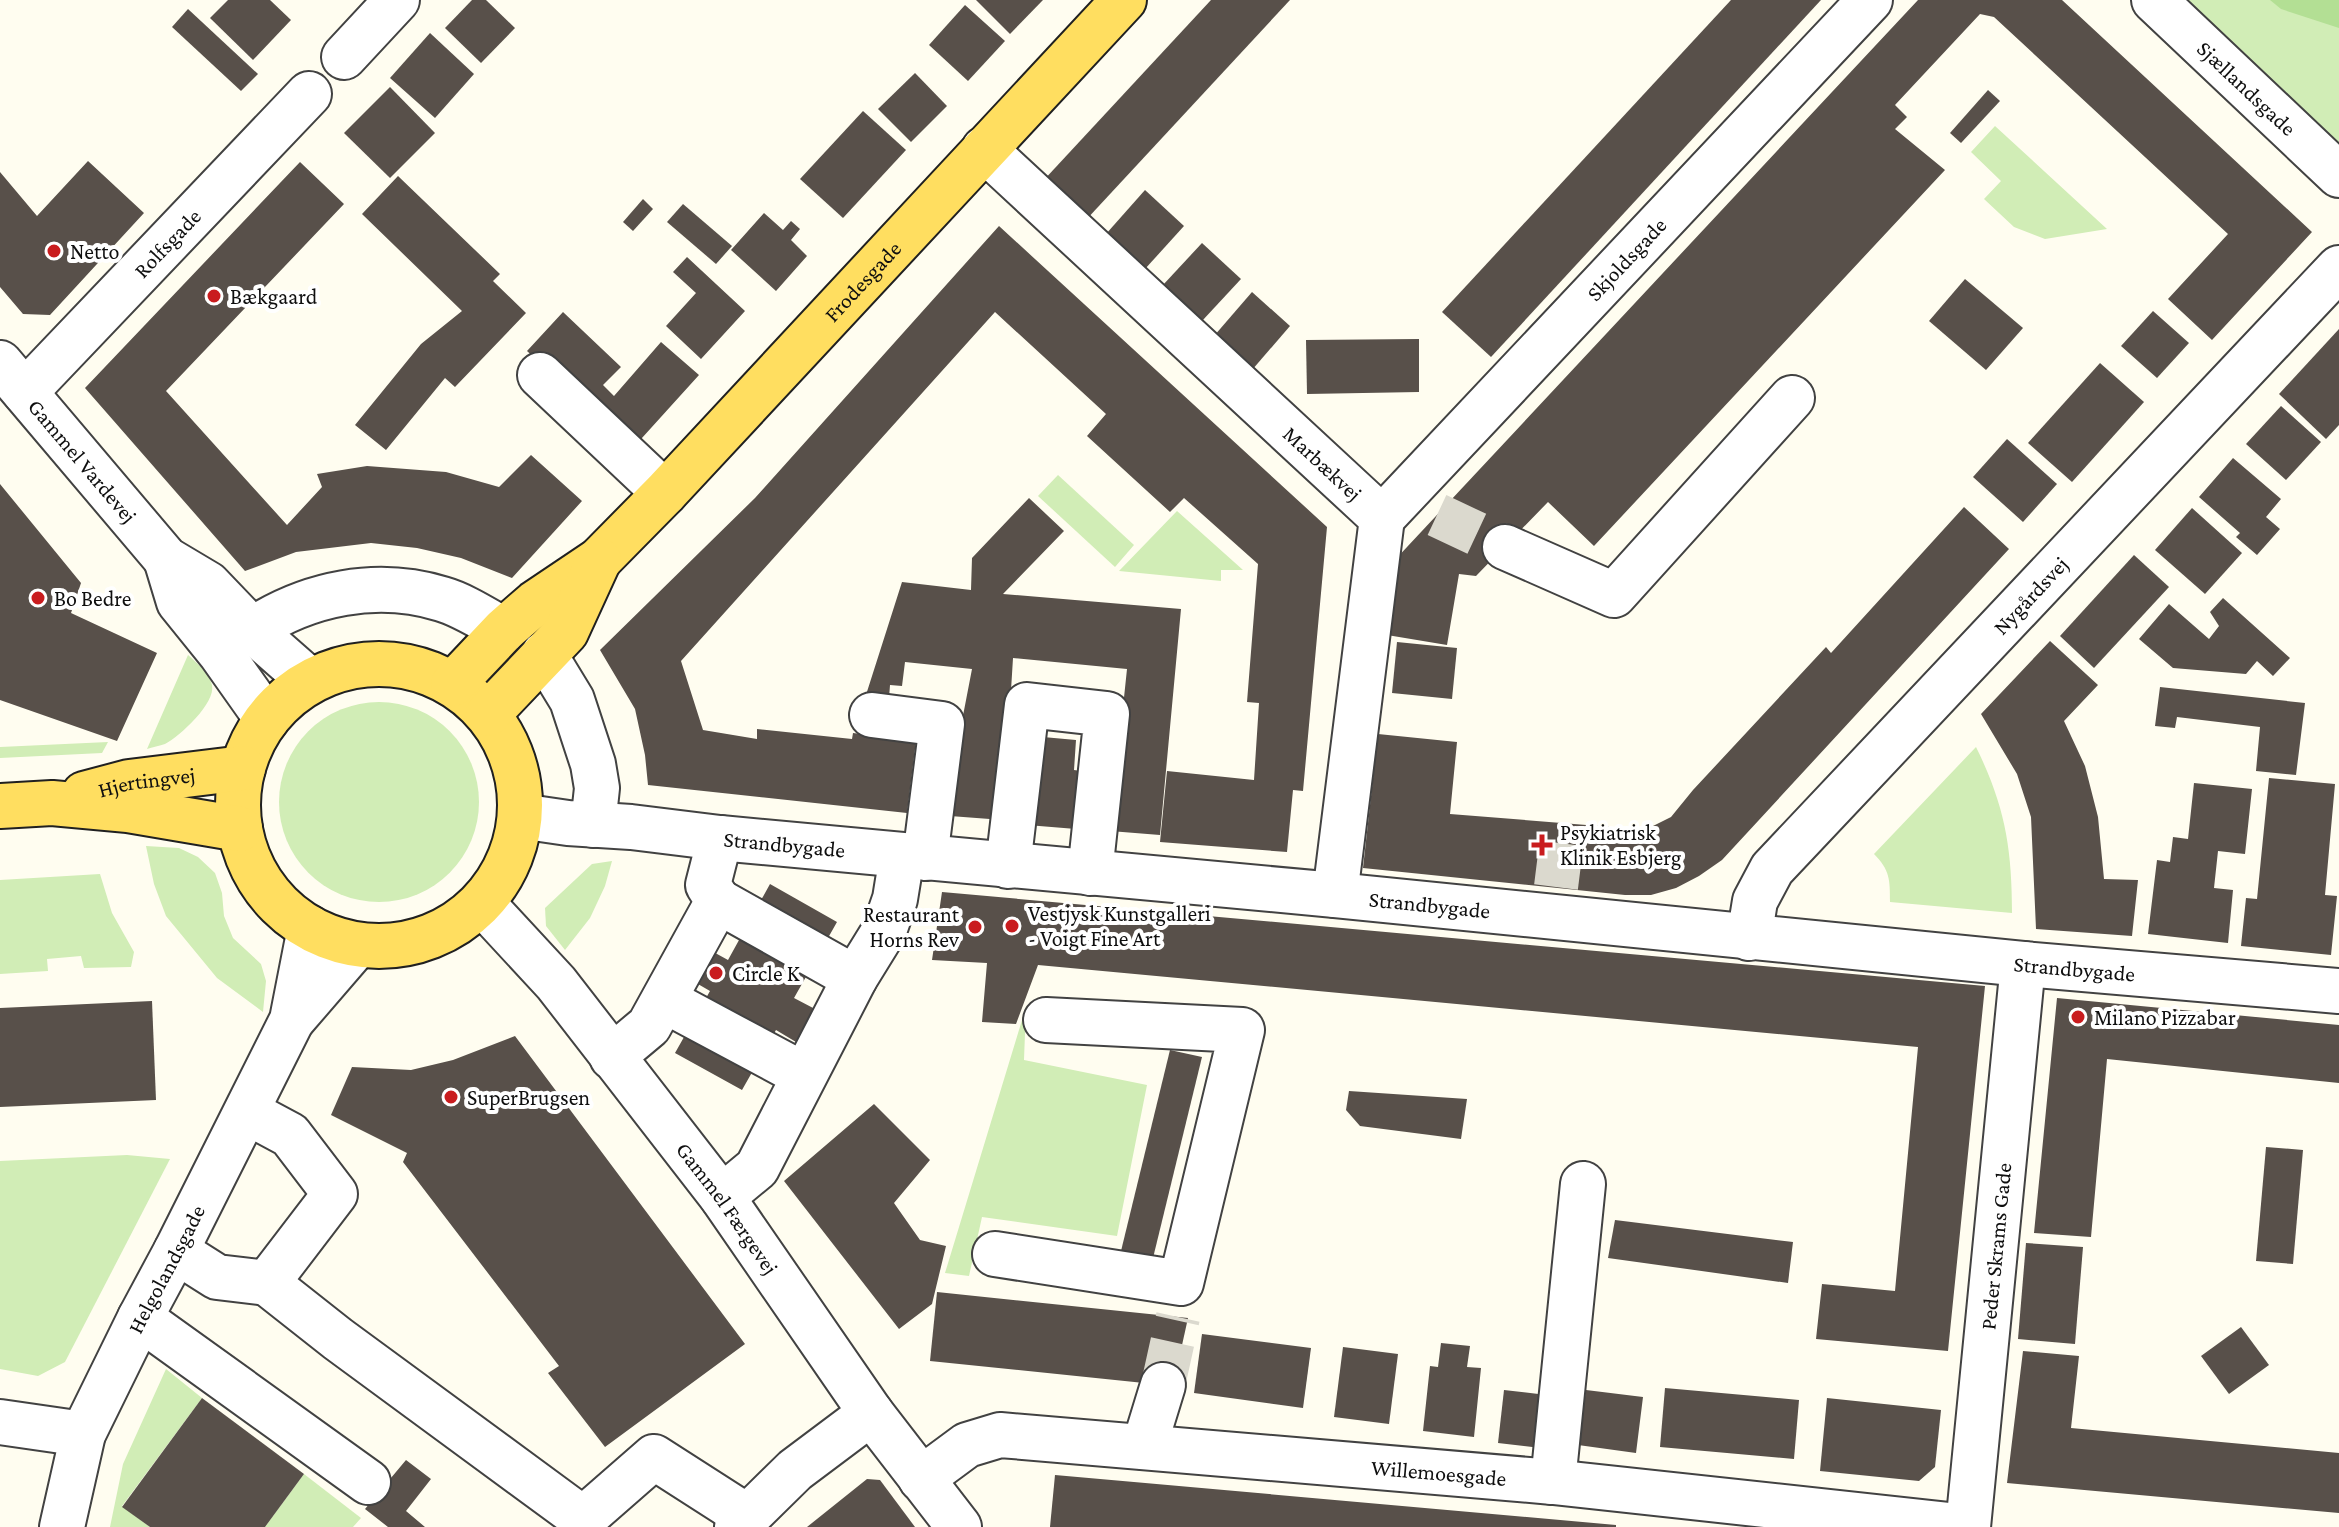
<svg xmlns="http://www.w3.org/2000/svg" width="2339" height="1527" font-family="'Crimson Pro',serif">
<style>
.green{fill:#d1edb6}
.forest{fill:#b3df94}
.building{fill:#58504a}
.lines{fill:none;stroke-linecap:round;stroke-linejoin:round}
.minor-tunnel{stroke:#dbd9ce;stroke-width:44;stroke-dasharray:44 22;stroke-linecap:butt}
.minor-casing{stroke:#424242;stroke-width:48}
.major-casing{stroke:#202020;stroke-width:48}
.minor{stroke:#fff;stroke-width:44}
.major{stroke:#ffde60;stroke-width:44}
.poi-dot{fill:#c91c1e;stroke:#fff;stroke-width:3}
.labels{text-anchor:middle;stroke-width:8;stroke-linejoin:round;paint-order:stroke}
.street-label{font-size:22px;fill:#0f0f0f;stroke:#fff}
.poi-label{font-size:22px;fill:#0f0f0f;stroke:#fff;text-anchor:start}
</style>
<rect width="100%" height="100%" fill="#fffdf0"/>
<!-- green -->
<g class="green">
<path d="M2184 0H2339V146Z"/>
<path d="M1995 126 2107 229 2045 239 2014 227 1984 199 2001 181 1971 152Z"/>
<path d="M1058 475 1134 545 1115 567 1038 496Z"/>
<path d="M1177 511 1243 570H1221V581L1119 571Z"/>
<path d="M188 655C197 663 209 673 212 685 216 703 180 736 165 744 160 746 152 747 147 749Z"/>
<circle cx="379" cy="802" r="100"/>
<path d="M108 742 102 753 0 758V747Z"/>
<path d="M1976 747C2005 806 2012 848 2012 913L1890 902C1890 880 1890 870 1874 854Z"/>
<path d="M146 846 179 848 198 857 215 873 222 893 224 916 233 938 261 964 266 981 263 1012 217 978 166 916 154 884Z"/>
<path d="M612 861 605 886 590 918 565 950 546 926 545 908 592 864Z"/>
<path d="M100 874 112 913 134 952 131 967 84 968 81 956 47 959 48 971 0 974V880Z"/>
<path d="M1026 1007 1024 1060 1147 1085 1117 1236 982 1217 969 1276 945 1273Z"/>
<path d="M127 1155 170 1159 65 1362 38 1376 0 1369V1161Z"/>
<path d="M166 1369 202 1398 122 1506 150 1527H110L123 1464Z"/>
<path d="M304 1474 361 1518 353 1527H265Z"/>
</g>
<!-- forest -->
<path class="forest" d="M2270 0H2339V28L2281 9Z"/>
<!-- building -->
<g class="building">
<path d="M228 0H270L291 20 253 60 210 18Z"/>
<path d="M472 0H486L515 28 481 63 445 28Z"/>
<path d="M976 0H1043L1010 34Z"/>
<path d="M1211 0H1290L1085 221 1042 182Z"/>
<path d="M1731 0H1821L1491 357 1442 312Z"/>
<path d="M1918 0H2062L2312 232 2212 340 2168 299 2228 234 1994 17 1980 14 1895 105 1907 117 1895 129 1945 170 1594 546 1548 502 1476 576 1459 574 1447 645 1381 634 1393 562Z"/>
<path d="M965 5 1005 41 968 81 929 45Z"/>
<path d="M188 9 258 74 241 91 172 27Z"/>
<path d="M430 33 474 74 435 118 390 78Z"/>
<path d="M915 73 947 106 911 142 878 109Z"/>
<path d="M390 87 435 133 390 178 344 133Z"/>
<path d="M1988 90 2000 101 1961 143 1950 133Z"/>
<path d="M863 111 906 150 843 218 800 179Z"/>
<path d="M88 161 144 213 50 315 23 314 0 287V172L37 216Z"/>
<path d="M300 162 344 204 166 391 287 525 322 487 317 474 367 466 446 472 499 487 531 455 582 501 512 578 461 558 417 548 371 543 296 552 245 571 85 388Z"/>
<path d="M398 176 500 274 493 281 526 313 455 387 445 378 386 450 355 425 421 344 462 311 362 214Z"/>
<path d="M1145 190 1184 226 1145 269 1106 234Z"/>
<path d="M643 199 653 209 633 231 623 222Z"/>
<path d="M683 204 732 246 716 264 667 222Z"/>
<path d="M764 213 783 230 791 221 800 229 791 240 807 256 776 291 731 250Z"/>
<path d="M999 226 1327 527 1303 791 1293 790 1287 852 1160 842 1167 771 1254 780 1259 703 1247 702 1258 564 1184 498 1170 512 1087 436 1106 414 995 312 681 661 703 730 757 739V729L852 739 853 733 916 741 907 813 648 785 645 755 635 709 600 650 755 498Z"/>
<path d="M1202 243 1241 279 1202 321 1163 285Z"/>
<path d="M687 257 745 311 701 359 666 326 696 293 673 272Z"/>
<path d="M1965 279 2023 328 1986 370 1929 321Z"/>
<path d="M1252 292 1290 326 1252 370 1214 336Z"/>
<path d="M2153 311 2189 343 2157 378 2121 346Z"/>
<path d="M563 312 621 367 603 385 614 396 661 342 699 375 632 449 527 351Z"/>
<path d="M2339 329V425L2326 439 2279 394Z"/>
<path d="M1419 339V392L1307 394 1306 340Z"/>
<path d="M2100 363 2144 402 2072 482 2028 443Z"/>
<path d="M2281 406 2321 442 2286 480 2246 444Z"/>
<path d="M2007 439 2057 484 2023 522 1973 477Z"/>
<path d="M2233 458 2281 499 2266 517 2280 529 2257 555 2236 537 2240 533 2199 497Z"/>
<path d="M0 484 81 583 71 613 157 653 117 741 0 700Z"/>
<path d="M1029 498 1064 531 1003 594 1181 609 1160 835 1110 831 1127 669 1013 658 1003 820 950 816 956 752 972 669 905 662 902 686 890 685 889 698H865L902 582 971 590 972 558Z"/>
<path d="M1964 507 2009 549 1722 860 1699 876 1676 888 1651 895H1625L1363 868 1378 734 1457 742 1450 814 1624 828 1651 827 1671 817 1693 790 1826 647 1831 653Z"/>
<path d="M2192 508 2242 553 2205 594 2155 550Z"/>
<path d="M2134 555 2169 587 2094 668 2060 636Z"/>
<path d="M2223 598 2290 658 2273 676 2257 661 2246 674 2173 668 2139 639 2169 604 2209 639 2219 626 2210 612Z"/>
<path d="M2050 641 2098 685 2064 721 2085 766 2098 817 2104 879 2138 880 2132 936 2036 929 2031 817 2017 774 1981 714Z"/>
<path d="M1397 642 1457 648 1452 699 1392 693Z"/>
<path d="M2160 687 2305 703 2296 775 2256 771 2260 727 2177 717 2175 728 2155 726Z"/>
<path d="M1043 737 1076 740 1074 770 1081 771 1076 829 1027 825Z"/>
<path d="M2269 778 2335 784 2325 895 2337 896 2331 955 2241 946 2246 898 2257 899Z"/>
<path d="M2194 783 2252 789 2245 854 2218 851 2214 888 2233 890 2228 943 2148 934 2157 860 2170 862 2173 837 2188 839Z"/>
<path d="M770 884 837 922 794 998 815 1009 796 1042 776 1030 742 1090 675 1053 710 991 691 980 708 949 728 960Z"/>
<path d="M942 892 1985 986 1948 1351 1816 1339 1822 1284 1895 1291 1918 1047 1038 965 1016 1024 982 1022 987 963 932 960Z"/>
<path d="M2057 998 2339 1025V1083L2107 1059 2091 1237 2034 1233Z"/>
<path d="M152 1001 156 1100 0 1107V1008Z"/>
<path d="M515 1036 745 1344 605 1447 548 1373 559 1366 403 1162 407 1153 331 1115 352 1067 411 1070 453 1060Z"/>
<path d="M1170 1050 1202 1057 1153 1258 1121 1251Z"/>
<path d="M1349 1091 1467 1099 1461 1139 1360 1126 1346 1110Z"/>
<path d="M874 1104 930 1160 894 1203 920 1240 946 1246 932 1304 899 1329 784 1181Z"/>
<path d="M2266 1147 2303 1150 2293 1264 2256 1261Z"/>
<path d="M1615 1220 1793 1242 1788 1283 1608 1258Z"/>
<path d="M2026 1243 2083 1247 2075 1344 2018 1339Z"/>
<path d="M937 1292 1188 1318 1173 1386 930 1361Z"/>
<path d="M2241 1327 2269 1365 2229 1394 2201 1356Z"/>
<path d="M1202 1334 1311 1348 1303 1408 1194 1393Z"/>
<path d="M1441 1343 1470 1346 1467 1367 1481 1368 1474 1437 1423 1431 1430 1366 1438 1367Z"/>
<path d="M1343 1347 1398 1354 1389 1424 1334 1417Z"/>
<path d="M2023 1351 2079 1356 2071 1428 2339 1453V1513L2007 1483Z"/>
<path d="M1665 1388 1799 1400 1794 1459 1660 1447Z"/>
<path d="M1504 1390 1555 1396 1549 1449 1498 1443Z"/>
<path d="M1586 1390 1643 1397 1636 1453 1578 1445Z"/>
<path d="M202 1398 304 1474 265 1527H150L122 1507Z"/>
<path d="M1827 1398 1941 1410 1935 1467 1919 1481 1820 1471Z"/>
<path d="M406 1460 431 1479 406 1511 425 1527H388L365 1509Z"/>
<path d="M1055 1475 1616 1525V1527H1050Z"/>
<path d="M867 1479 880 1480 915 1527H807Z"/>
</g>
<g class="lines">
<!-- minor-tunnel -->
<g class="minor-tunnel">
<path d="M1437 515 1505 547"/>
<path d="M1556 887 1564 823"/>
<path d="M1163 1385 1178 1317"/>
</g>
<!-- minor casing -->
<g class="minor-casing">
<g id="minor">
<path id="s1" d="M2154 0 2339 175"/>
<path d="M344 57 397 0"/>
<path id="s2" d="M984 149 1382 518 1335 895"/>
<path id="s3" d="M0 363 166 559 208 584 252 630 310 681"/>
<path d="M540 375 665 493"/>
<path id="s4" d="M25 392 309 94"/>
<path id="s5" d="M1382 518 1870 0"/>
<path d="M1505 547 1614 595 1792 398"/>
<path d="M166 559 179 602 221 654 267 719"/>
<path d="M252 630C308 593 377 579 442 599 463 605 484 619 504 630"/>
<path d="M544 654 572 700 593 764 597 788 593 825"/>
<path d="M872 715 942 724 925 858"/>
<path id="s6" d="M520 816 568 823 631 827 720 838 1335 895 2023 964 2339 991"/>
<path d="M1008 866 1027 705 1107 714 1090 873"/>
<path d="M718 901 855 978"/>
<path id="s7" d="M482 903 556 983 722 1197 871 1413 959 1527"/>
<path id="s8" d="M1749 938 1755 901 1772 869 2339 268"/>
<path d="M664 1000 804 1075"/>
<path d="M294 1018 357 945"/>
<path d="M612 1057 649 1026 718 901 708 885 720 838"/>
<path d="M722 1197 757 1168 855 978 884 931 895 899 902 856"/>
<path d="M176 1251 217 1277 267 1283 335 1194 290 1135 247 1112"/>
<path d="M995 1254 1181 1283 1242 1030 1046 1020"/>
<path d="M267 1283 338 1339 583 1519 654 1457 746 1516"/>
<path d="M140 1318 368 1482"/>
<path d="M0 1422 83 1434"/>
<path d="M1144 1447 1163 1385"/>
<path id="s9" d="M921 1479 967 1445 1000 1435 1553 1482 1968 1527"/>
<path d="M1553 1482 1583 1184"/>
<path id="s10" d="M62 1527 83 1434 140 1318 176 1251 292 1020 310 928"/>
<path d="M737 1527 795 1470 871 1413"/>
<path id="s11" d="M1968 1527 2023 964"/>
</g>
</g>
<!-- major casing -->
<g class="major-casing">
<g id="major">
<circle cx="379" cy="805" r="141"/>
<path id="s12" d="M453 684 504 630 535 603 599 560 665 493 1124 0"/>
<path d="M488 714 566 632 599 560"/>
<path id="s13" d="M84 794 129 782 243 768"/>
<path d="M0 806 52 803 128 810 240 829"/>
</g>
</g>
<!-- minor -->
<use href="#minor" class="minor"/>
<!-- major -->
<use href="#major" class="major"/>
</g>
<!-- markers -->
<g class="poi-dot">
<circle cx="54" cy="251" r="8"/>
<circle cx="214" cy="296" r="8"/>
<circle cx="38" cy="598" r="8"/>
<path d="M1538 833h8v8h8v8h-8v8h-8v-8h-8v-8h8z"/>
<circle cx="1012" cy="926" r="8"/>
<circle cx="975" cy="927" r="8"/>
<circle cx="716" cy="973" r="8"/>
<circle cx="2078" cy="1017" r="8"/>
<circle cx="451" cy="1097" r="8"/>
</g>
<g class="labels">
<!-- street labels -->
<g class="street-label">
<text dy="8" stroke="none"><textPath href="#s1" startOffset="128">Sjællandsgade</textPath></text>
<text dy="8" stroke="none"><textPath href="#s4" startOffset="206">Rolfsgade</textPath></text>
<text dy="8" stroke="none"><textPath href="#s5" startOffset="356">Skjoldsgade</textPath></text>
<text dy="8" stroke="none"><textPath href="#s12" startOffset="576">Frodesgade</textPath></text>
<text dy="8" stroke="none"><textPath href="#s3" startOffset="128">Gammel Vardevej</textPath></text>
<text dy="8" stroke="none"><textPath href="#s2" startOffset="462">Marbækvej</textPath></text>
<text dy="8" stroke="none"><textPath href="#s8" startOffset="450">Nygårdsvej</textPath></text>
<text dy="8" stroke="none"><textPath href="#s13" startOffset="64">Hjertingvej</textPath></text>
<text dy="8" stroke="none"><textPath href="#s6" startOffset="266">Strandbygade</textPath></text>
<text dy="8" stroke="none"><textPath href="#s6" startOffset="914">Strandbygade</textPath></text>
<text dy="8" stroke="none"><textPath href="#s6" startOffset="1562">Strandbygade</textPath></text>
<text dy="8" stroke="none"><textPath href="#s7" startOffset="392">Gammel Færgevej</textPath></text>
<text dy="8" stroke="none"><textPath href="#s11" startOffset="282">Peder Skrams Gade</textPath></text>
<text dy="8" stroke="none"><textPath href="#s10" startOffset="280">Helgolandsgade</textPath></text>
<text dy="8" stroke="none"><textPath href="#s9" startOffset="532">Willemoesgade</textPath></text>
</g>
<!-- poi labels -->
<g class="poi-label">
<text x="70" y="259">Netto</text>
<text x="230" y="304">Bækgaard</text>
<text x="54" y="606">Bo Bedre</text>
<text x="1560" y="840">Psykiatrisk<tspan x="1560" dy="25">Klinik Esbjerg</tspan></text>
<text x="1028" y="921">Vestjysk Kunstgalleri<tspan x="1028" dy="25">- Voigt Fine Art</tspan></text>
<text x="959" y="922" text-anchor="end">Restaurant<tspan x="959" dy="25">Horns Rev</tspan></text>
<text x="732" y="981">Circle K</text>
<text x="2094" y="1025">Milano Pizzabar</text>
<text x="467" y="1105">SuperBrugsen</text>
</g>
</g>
</svg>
